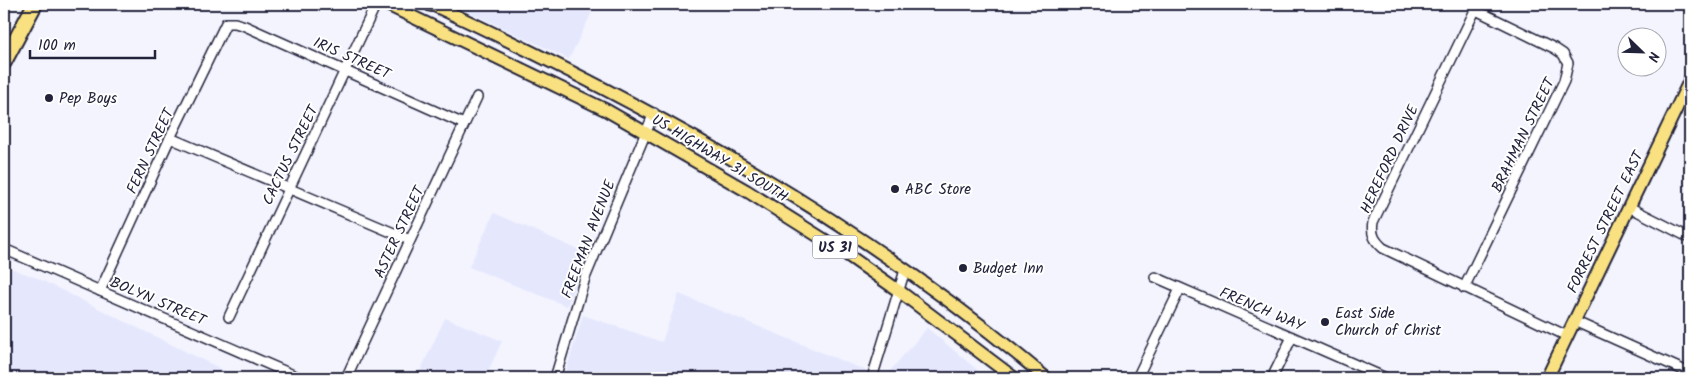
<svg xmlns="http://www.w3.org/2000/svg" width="1694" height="382" font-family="Kalam,sans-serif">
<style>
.built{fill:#e5e7fd}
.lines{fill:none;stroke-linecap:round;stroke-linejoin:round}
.minor-casing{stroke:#22223b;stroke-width:12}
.major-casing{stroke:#22223b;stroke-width:15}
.highway-casing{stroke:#22223b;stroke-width:18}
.minor{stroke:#fff;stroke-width:9}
.major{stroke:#f9e181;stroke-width:11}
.highway{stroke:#f9e181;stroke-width:14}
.poi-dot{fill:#22223b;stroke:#fff;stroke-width:2}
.labels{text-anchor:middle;stroke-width:4;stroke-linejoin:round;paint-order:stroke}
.shield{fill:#fff;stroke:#646476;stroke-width:1}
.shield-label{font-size:14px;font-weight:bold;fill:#22223b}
.street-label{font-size:15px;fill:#22223b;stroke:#fff}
.poi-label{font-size:15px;fill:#22223b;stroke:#fff;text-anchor:start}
</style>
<rect width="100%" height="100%" fill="#f3f4fe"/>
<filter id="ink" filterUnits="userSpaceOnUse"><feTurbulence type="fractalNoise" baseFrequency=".02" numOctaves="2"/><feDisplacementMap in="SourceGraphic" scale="10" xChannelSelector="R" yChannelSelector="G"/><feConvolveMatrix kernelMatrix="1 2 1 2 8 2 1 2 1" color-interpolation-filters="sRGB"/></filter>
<g filter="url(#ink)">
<!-- built -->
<g class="built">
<path d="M452 4H596L569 59Z"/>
<path d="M494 213 586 253 567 306 469 267Z"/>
<path d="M4 266 37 278 239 378H4Z"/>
<path d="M679 294 869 372 867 378H564L583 315 662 342Z"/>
<path d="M445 318 502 341 485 378H417Z"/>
<path d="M927 328 987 378H884Z"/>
</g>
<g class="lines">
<!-- minor casing -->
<g class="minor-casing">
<g id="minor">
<path d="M1478 4 1373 222C1371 234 1374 240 1383 248L1567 336"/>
<path d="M170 138 410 240"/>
<path d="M1629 207 1690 238"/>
<path d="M4 249 300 378"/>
<path d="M1155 277 1386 378"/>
<path d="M1464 288 1564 81 1568 63 1563 54 1554 48 1476 10"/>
<path d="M100 291 170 138 226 23H235L245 26 464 124"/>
<path d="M229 317 376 4"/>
<path d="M1574 321 1690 373"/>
<path d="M346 378 477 97"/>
<path d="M555 378 585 278 654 113"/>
<path d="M872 378 905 270"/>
<path d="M1137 378 1180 289"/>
<path d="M1272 378 1292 337"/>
</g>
</g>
<!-- major casing -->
<g class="major-casing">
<g id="major">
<path d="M386 4 606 110 747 191 842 251 899 291 1014 378"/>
<path d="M431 4C649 105 862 222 1046 378"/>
<path d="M1547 378 1690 80"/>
</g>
</g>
<!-- highway casing -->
<g class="highway-casing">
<g id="highway">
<path d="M431 4H432"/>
<path d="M4 62 35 4"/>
</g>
</g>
<!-- minor -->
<use href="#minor" class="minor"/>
<!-- major -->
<use href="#major" class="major"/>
<!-- highway -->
<use href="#highway" class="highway"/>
</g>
</g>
<!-- markers -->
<g class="poi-dot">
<circle cx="49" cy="98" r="5"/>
<circle cx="895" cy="189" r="5"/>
<circle cx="963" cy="268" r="5"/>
<circle cx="1325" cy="322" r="5"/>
</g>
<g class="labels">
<!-- shield labels -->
<rect class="shield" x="812.5" y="235.5" width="45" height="23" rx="4"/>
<g class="shield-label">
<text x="835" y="252">US 31</text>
</g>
<!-- street labels -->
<g class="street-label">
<text transform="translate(352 58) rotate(24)" y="5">IRIS STREET</text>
<text transform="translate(1523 135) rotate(-64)" y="5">BRAHMAN STREET</text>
<text transform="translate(150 151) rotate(-65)" y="5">FERN STREET</text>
<text transform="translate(290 155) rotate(-64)" y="5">CACTUS STREET</text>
<text transform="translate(720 158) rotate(31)" y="5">US HIGHWAY 31 SOUTH</text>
<text transform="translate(1389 159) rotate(-65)" y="5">HEREFORD DRIVE</text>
<text transform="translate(1605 222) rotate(-64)" y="5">FORREST STREET EAST</text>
<text transform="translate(399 232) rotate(-65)" y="5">ASTER STREET</text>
<text transform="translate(588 239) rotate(-69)" y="5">FREEMAN AVENUE</text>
<text transform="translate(158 301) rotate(23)" y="5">BOLYN STREET</text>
<text transform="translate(1262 309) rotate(23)" y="5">FRENCH WAY</text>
</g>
<!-- poi labels -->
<g class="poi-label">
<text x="59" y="103">Pep Boys</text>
<text x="905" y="194">ABC Store</text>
<text x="973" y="273">Budget Inn</text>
<text x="1335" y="318">East Side<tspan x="1335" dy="17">Church of Christ</tspan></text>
</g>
</g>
<!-- margin -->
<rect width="1694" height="382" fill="none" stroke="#fff" stroke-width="20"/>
<rect x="10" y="10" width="1674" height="362" fill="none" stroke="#22223b" stroke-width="2" filter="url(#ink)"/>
<!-- north arrow -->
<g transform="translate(1642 52) rotate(113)"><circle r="24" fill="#ffffff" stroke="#a7a7b1"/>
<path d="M0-4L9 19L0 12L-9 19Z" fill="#22223b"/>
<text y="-8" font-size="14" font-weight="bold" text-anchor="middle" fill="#22223b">N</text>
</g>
<!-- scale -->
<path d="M30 50v8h125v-8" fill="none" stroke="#22223b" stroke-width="2.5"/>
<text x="38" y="50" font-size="15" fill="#22223b" stroke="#ffffff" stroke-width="4" paint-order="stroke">100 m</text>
</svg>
